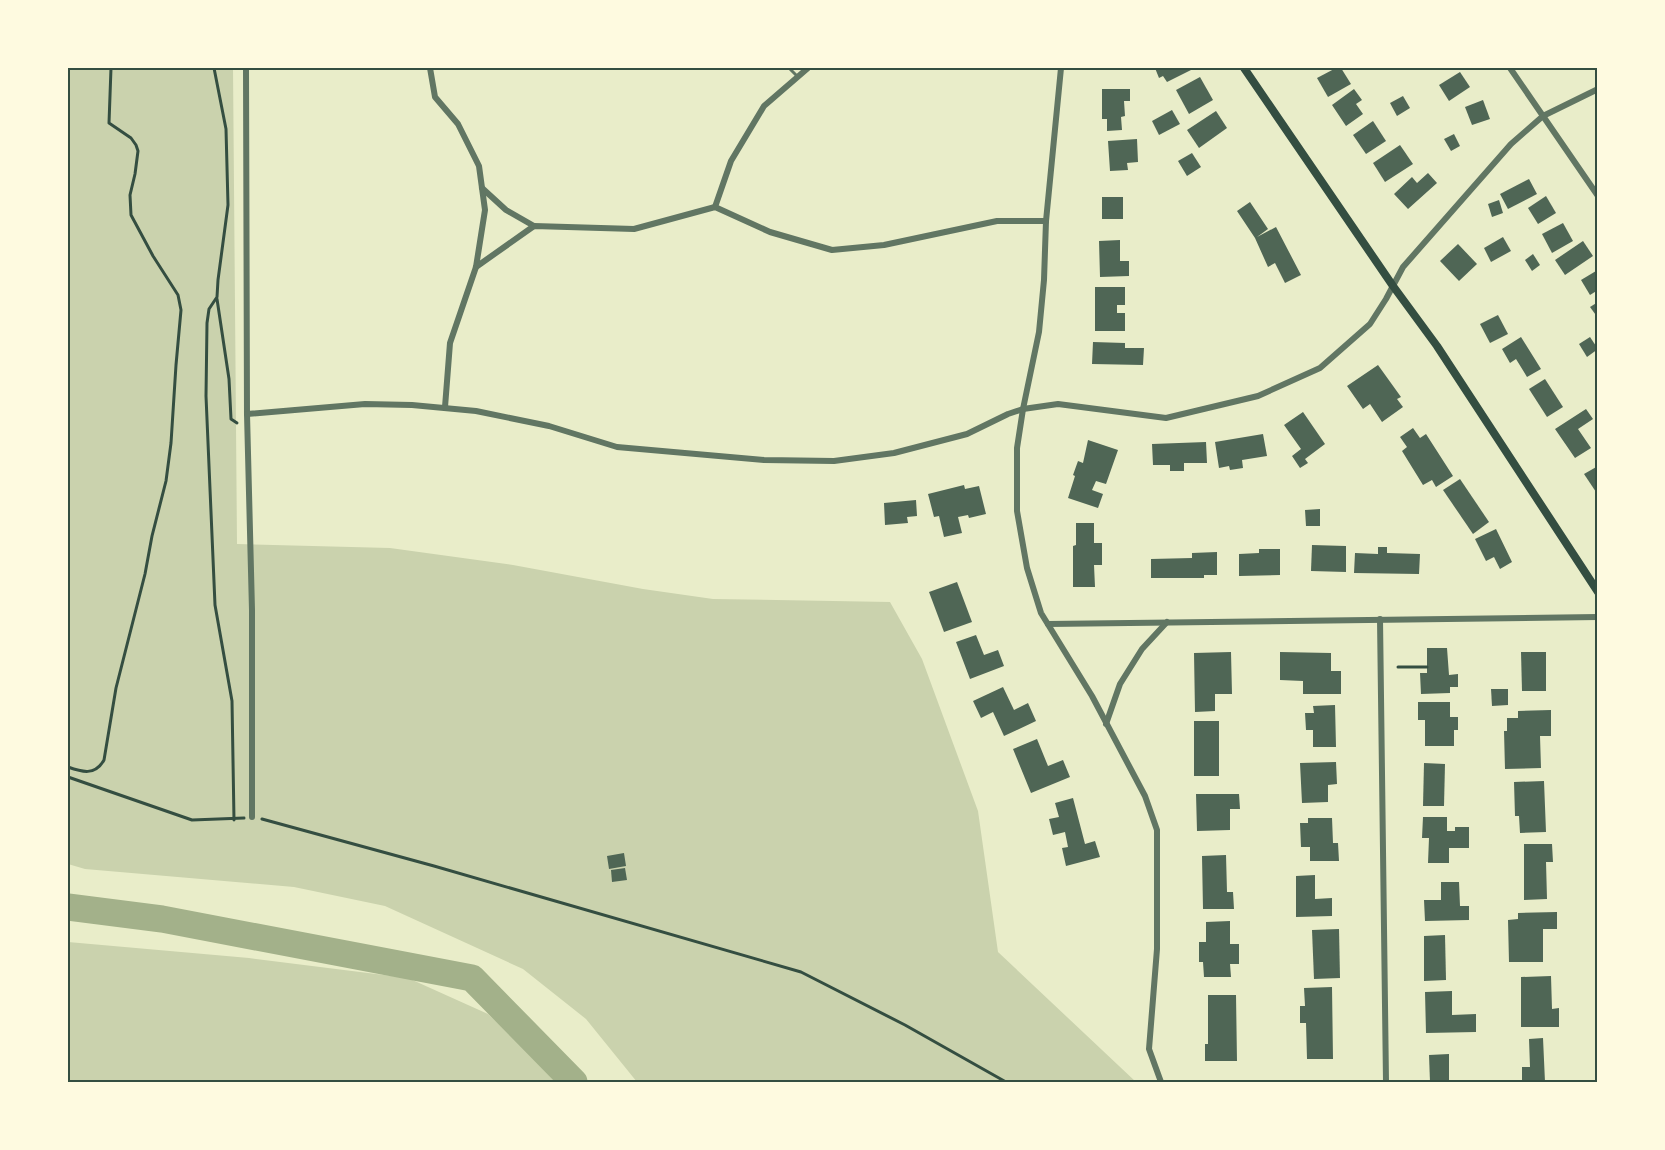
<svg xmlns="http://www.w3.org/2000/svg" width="1665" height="1150" font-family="'Archivo Narrow',sans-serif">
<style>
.green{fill:#cad2ad}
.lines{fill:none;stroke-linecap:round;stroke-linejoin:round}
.river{stroke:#a3b18a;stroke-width:27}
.building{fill:#4f6655}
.path{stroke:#344e41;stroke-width:3}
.service{stroke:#617663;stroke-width:3}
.minor{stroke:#617663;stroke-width:6}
.secondary{stroke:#344e41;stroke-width:8}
.neatline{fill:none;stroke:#344e41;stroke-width:2}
</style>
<rect width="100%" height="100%" fill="#e9edc9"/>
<!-- green -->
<g class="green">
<path d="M68 68H233L237 544 390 548 513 565 643 589 713 599 890 602 922 659 978 811 998 952 1136 1082H637L586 1019 523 969 385 906 294 887 85 869 68 864Z"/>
<path d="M68 942 249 958 408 978 488 1014 562 1082H68Z"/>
</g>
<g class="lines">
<!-- river -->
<path class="river" d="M68 907 162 919 472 978 574 1082"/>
</g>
<!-- building -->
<g class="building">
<path d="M1155 68H1190L1191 70 1167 82 1163 76 1159 78Z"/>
<path d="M1336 68H1341L1351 84 1328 97 1317 78Z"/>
<path d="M1460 72 1470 87 1449 101 1439 85Z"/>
<path d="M1200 77 1213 100 1189 114 1176 90Z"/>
<path d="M1102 89H1130V101H1124L1125 116 1121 117 1122 130 1107 131V119H1102Z"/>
<path d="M1354 89 1362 100 1356 104 1363 114 1346 126 1332 105Z"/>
<path d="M1403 96 1410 108 1397 116 1390 103Z"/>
<path d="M1483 100 1490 119 1472 125 1465 107Z"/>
<path d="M1172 110 1180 124 1159 135 1152 121Z"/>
<path d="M1216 111 1227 128 1199 148 1187 130Z"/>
<path d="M1373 121 1386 141 1366 154 1353 135Z"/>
<path d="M1454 134 1460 146 1451 151 1444 139Z"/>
<path d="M1137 139 1138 162 1127 163 1128 170 1110 171 1108 141Z"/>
<path d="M1400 145 1413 164 1385 182 1373 163Z"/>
<path d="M1192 153 1201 167 1187 176 1178 161Z"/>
<path d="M1428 173 1437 183 1408 209 1394 194 1412 177 1417 183Z"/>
<path d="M1529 179 1537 194 1508 209 1500 194Z"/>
<path d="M1546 196 1556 213 1538 224 1528 208Z"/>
<rect x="1102" y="197" width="21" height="22"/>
<path d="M1499 200 1503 213 1492 217 1488 204Z"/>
<path d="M1250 202 1268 229 1257 237 1276 227 1301 275 1285 283 1275 263 1268 267 1255 238 1237 211Z"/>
<path d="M1563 223 1573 241 1552 253 1542 234Z"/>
<path d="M1503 237 1511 251 1491 262 1484 248Z"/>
<path d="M1120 240V261H1129V276L1100 277 1099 241Z"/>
<path d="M1583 241 1593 256 1565 275 1555 260Z"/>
<path d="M1458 244 1477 264 1459 281 1440 261Z"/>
<path d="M1533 254 1540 265 1532 271 1525 260Z"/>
<path d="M1596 271 1598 274V290L1590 295 1581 280Z"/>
<path d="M1095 287H1125V305H1117V313H1125V331H1095Z"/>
<path d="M1598 302V318L1590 307Z"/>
<path d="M1498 315 1508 334 1490 343 1480 324Z"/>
<path d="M1521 337 1541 369 1527 377 1516 359 1510 363 1502 349Z"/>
<path d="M1590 337 1598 349 1587 357 1579 344Z"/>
<path d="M1093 342 1125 343V348H1144L1143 365 1092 364Z"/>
<path d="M1378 365 1401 397 1397 399 1403 407 1382 422 1370 404 1363 409 1347 386Z"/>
<path d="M1545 379 1563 407 1547 417 1529 389Z"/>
<path d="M1586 409 1593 419 1578 429 1591 448 1575 458 1555 429Z"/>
<path d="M1303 412 1325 444 1305 459 1308 463 1300 468 1292 456 1301 449 1284 425Z"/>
<path d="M1413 428 1420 438 1426 434 1453 476 1436 487 1432 480 1423 485 1402 451 1407 447 1400 437Z"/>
<path d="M1263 434 1267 456 1242 460 1243 468 1230 470 1229 466 1219 468 1215 442Z"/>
<path d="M1088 440 1118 450 1106 484 1096 481 1092 490 1103 494 1098 508 1068 498 1075 476 1073 475 1078 461 1083 463Z"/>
<path d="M1206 442 1207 463H1184V471H1170V465H1153L1152 444Z"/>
<path d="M1598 466V495L1584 474Z"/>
<path d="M1460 479 1489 522 1473 534 1443 490Z"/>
<path d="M964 485 965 489 979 486 986 514 969 518 968 515 958 517 962 533 944 537 939 516 934 517 928 494Z"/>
<path d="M916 500 917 516 907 517 908 523 885 525 884 503Z"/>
<path d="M1320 509V526H1306L1305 510Z"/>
<path d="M1076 523H1094V543H1102V565H1094L1095 587H1073V546L1076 545Z"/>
<path d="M1496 529 1512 562 1500 569 1494 557 1486 561 1475 539Z"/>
<path d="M1312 545 1346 546V572L1311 571Z"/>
<path d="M1378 547H1387V553L1420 554 1419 574 1354 573 1355 553 1378 554Z"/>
<path d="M1259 549H1280V575L1239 576V554L1259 553Z"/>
<path d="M1217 552V575H1204V578H1151V559L1192 558V553Z"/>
<path d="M957 582 972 622 944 632 929 592Z"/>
<path d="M976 635 984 655 998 650 1004 666 970 679 956 642Z"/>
<path d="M1427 648H1447L1449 675 1458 674V687H1450V693L1421 694 1420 673H1427Z"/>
<path d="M1231 652 1232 694H1215V711L1195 712 1194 653Z"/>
<path d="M1280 652 1331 653V671H1341V694H1303V681L1280 680Z"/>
<path d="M1521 652H1546V691H1522Z"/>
<path d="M1003 687 1014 710 1028 703 1036 721 1004 736 993 712 981 718 973 701Z"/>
<path d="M1491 689H1508V705L1492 706Z"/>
<path d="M1418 702H1450V717H1458V730H1454V746H1425V720H1418Z"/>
<path d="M1335 705 1336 747H1313V730H1306L1305 713H1314L1313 706Z"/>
<path d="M1551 710V736H1540L1541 768 1505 769 1504 731H1507V718H1518V711Z"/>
<rect x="1194" y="721" width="25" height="55"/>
<path d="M1037 739 1048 766 1063 760 1070 777 1031 793 1013 749Z"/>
<path d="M1336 762 1337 784 1328 785V802L1302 803 1300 763Z"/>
<path d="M1424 763 1445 764 1444 806H1423Z"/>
<path d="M1544 781 1546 832 1520 833 1519 816H1515L1514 782Z"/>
<path d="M1196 794H1239L1240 809H1230V830L1197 831Z"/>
<path d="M1073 798 1085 844 1095 841 1100 857 1066 866 1062 848 1068 847 1065 832 1053 835 1049 819 1059 817 1055 803Z"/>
<path d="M1423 817H1447V831H1455V827H1469V848H1449V863H1428L1429 838H1422Z"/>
<path d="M1308 818H1332L1333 843H1338L1339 861H1310V847H1301L1300 823H1308Z"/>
<path d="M1524 844H1552L1553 862H1546L1547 899 1524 900Z"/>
<path d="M624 853 626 866 609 869 607 856Z"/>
<path d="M1226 855 1227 892H1233L1234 909H1203L1202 856Z"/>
<path d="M625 868 627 880 612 882 611 870Z"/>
<path d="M1315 875V899L1332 898V916L1296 917V876Z"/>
<path d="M1441 882H1459L1460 906H1469V920L1425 921 1424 900H1441Z"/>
<path d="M1557 912V929H1543V962H1509L1508 920 1518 919V913Z"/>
<path d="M1230 921V944H1239V964H1230L1231 977H1204L1203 962H1199V942H1206V922Z"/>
<path d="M1339 929 1340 978 1314 979 1312 930Z"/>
<path d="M1445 935 1446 980 1424 981V936Z"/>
<path d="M1551 976 1552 1009 1559 1008V1027H1521V977Z"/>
<path d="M1332 987 1333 1059H1307L1306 1023H1300V1006H1305L1304 988Z"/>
<path d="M1452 991V1015L1476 1014V1032L1426 1033 1425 992Z"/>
<path d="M1208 995H1236L1237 1061H1205V1044H1208Z"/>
<path d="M1543 1038 1545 1082H1522V1067H1530L1529 1039Z"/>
<path d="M1449 1054V1082H1430L1429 1055Z"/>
</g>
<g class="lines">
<!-- path -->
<g class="path">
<path d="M214 68 226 129 228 205 218 280 217 297 209 309 207 323 206 396 215 605 232 701 234 820"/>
<path d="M217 299 229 379 231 419 237 423"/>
<path d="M1398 667H1427"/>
<path d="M68 767C82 772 95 776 104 760L116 688 145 574 152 536 166 481 171 443 176 365 181 310 178 295 153 256 131 215 130 195 135 174 138 151 136 145 131 138 109 123 111 68"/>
<path d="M68 777 192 820 244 818"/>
<path d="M262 819 434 866 801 972 905 1025 1006 1082"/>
</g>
<!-- service -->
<path class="service" d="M789 68 797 76"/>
<!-- minor -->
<g class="minor">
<path d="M246 68 247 414 252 610V817"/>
<path d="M430 68 435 97 458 124 479 166 485 210 476 267 450 343 445 407"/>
<path d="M1061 68 1046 221 1044 280 1039 332 1023 409 1017 448V511L1027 568 1041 613 1092 696 1145 796 1157 830V949L1149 1049 1161 1082"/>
<path d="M1510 68 1598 196"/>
<path d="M482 188 506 210 534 226"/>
<path d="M715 207 731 161 764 106 808 68"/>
<path d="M476 267 534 226 634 229 715 207 770 232 832 250 884 245 997 221H1046"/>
<path d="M247 414 365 404 412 405 476 411 549 426 617 447 764 460 834 461 894 453 967 434 1008 414 1023 409 1058 404 1166 418 1258 396 1320 368 1370 324 1386 299 1403 267 1511 144 1543 116 1598 89"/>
<path d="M1380 619 1386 1082"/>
<path d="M1048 624 1598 617"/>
<path d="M1106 724 1120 684 1142 649 1167 622"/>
</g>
<!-- secondary -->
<path class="secondary" d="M1244 68 1393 286 1437 346 1598 592"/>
</g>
<!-- border -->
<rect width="1665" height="1150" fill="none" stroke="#fefae0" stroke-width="138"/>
<rect x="69" y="69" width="1527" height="1012" class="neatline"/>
</svg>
